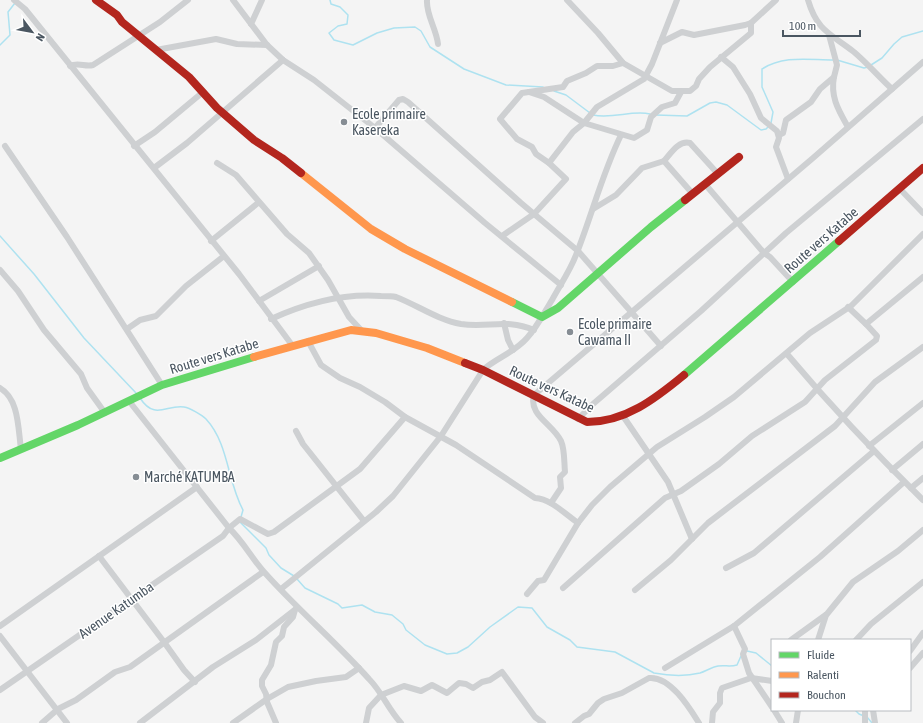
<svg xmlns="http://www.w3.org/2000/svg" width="923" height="723" font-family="'Asap Condensed',sans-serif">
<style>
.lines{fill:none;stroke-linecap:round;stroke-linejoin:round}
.stream{stroke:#aee2f0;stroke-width:1.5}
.street{stroke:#ced0d2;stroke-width:6}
.fast{stroke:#63d668;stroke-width:8}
.slow{stroke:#ff974d;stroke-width:8}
.jam{stroke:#b3261e;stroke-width:8}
.poi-dot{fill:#868d94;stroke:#fff;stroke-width:1.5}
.labels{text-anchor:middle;stroke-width:3;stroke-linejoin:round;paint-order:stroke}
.poi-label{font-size:14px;fill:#4a5661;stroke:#fff;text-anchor:start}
.street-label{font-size:14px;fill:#4a5661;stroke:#fff}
</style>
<rect width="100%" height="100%" fill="#f4f4f4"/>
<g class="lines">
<!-- stream -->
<g class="stream">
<path d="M330 0 331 4 340 7 348 15 347 24 338 26 329 33 334 40 353 45 377 33 394 28 415 27 421 31 430 47 464 69 506 85 543 87"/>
<path d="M0 45 10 35 8 12 15 3"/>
<path d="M837 60 864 68 868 67"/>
<path d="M871 65 882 58 894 44 902 37 923 31"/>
<path d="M554 91 566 95 590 113"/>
<path d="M593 115C613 119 632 110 650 114"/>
<path d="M656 115 687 116 710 103 716 102 727 105 761 130 766 129 769 126"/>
<path d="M771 123 773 112 762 87V69C784 55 808 60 834 60"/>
<path d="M0 236 34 274 84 338 136 393"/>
<path d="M140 398C155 421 167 404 184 407 190 408 202 415 206 419 229 444 227 481 243 510L241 517"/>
<path d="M240 522 266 548 269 555 281 568 294 576"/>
<path d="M297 579 305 588 338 604 342 608 362 605 375 612 392 615 403 624 406 630 425 645 447 654 457 653 468 647 490 627 518 607 532 608 547 627 570 640 577 647 615 652 654 673C670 676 684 677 700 673 706 671 712 667 718 666 725 665 730 667 737 665L741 656"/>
<path d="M747 651 756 653 772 666"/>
<path d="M855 710 859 714 864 716"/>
<path d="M867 717 872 723"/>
</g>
<!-- street -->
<g class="street">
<path d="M14 0 25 9 239 274 292 345"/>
<path d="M233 0 267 45 283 60 314 80 375 128 485 223 561 285"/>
<path d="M427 0C426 15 436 28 438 44"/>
<path d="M567 0 598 33 623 63 672 91H690L696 86 699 79 710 67 751 33V23"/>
<path d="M677 0 652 64 644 79 597 107 584 123 634 138 647 130 651 117 662 107 675 103 681 92"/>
<path d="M808 0C817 31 831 34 854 52 867 63 879 77 892 89"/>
<path d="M251 24 262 0"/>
<path d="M660 43 682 32 694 35 745 25 751 23 776 0"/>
<path d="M156 50 216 39 237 44 267 45"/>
<path d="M721 57 733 67 750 94 761 118 777 131 779 138 776 147 788 179"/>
<path d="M70 66C78 62 85 67 93 65L160 22 188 0"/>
<path d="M834 77C830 97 839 111 848 127"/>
<path d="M529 92 544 97 584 123 573 132 549 163"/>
<path d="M375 128 399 100 403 99 408 102 521 203 578 251 661 346"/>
<path d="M779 135 783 133 786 120 811 102 820 89 834 77 837 65 829 35"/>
<path d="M5 146 67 237 162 385"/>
<path d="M134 146 155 132 203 92"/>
<path d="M664 161C671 153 679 140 690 143L718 174"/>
<path d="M217 163 236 175 287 234 309 253 328 280 349 317 362 331"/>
<path d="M154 168 187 143 283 60"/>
<path d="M705 184 764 253 770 257 793 282"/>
<path d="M900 189 923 213"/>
<path d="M593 209 616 195 642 168 664 161 692 193"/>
<path d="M502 236 534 214 566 179 549 163 536 154 532 147 517 139 500 119 522 93 563 87 567 81 586 73 597 66H613L623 63"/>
<path d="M211 241 258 203"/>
<path d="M0 270 18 291 44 330 81 374 87 388 105 413"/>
<path d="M259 301 319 266"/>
<path d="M848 307 866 324 923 277"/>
<path d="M271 319C306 303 342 293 381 296 386 296 392 296 396 297 417 305 438 320 461 324 489 328 506 318 534 330"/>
<path d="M504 323 508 340 513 350"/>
<path d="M127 329 140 320 156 316 186 286 224 256"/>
<path d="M308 341 321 365 340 378 360 387 385 402 405 417 456 445 535 498C551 499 565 514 578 523"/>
<path d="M787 354C830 405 875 453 923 500"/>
<path d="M0 388C19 399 18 428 21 449"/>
<path d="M129 401 229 528C243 541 252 559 265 573 298 610 336 642 369 679 382 692 388 709 401 723"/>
<path d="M623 416 668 482 692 539"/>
<path d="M578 419 593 404 701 311 786 233 923 119"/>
<path d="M296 431 303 444 364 521"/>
<path d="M869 446 923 403"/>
<path d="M892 470 923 444"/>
<path d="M911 488 923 478"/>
<path d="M551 503 561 488 560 477 565 472C564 463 565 450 561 441 553 424 528 415 534 395L813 158 923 62"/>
<path d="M99 556 164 642 184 670 195 682"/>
<path d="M726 568 754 553 874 451"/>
<path d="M563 588 665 498 681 491 719 464 752 436 805 402 825 380 876 340 877 336 866 324"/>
<path d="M281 589 376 512 393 496 441 436 483 370C496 358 514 353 527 338 537 327 544 313 552 300 560 285 570 271 576 255 592 215 602 174 621 135"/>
<path d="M635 590 671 560 708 523 835 426 875 382 923 347"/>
<path d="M527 594 538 581 544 580 578 523 592 505 610 487 657 447 705 417 734 397 810 333 851 306 923 234"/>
<path d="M0 626 197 487"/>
<path d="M734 626 745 649 743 654 749 673 772 707"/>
<path d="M0 636 67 723"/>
<path d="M791 640 827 614 853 582 898 551 923 530"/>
<path d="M818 640 826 615"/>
<path d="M856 640 871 624 923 582"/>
<path d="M910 651 923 633"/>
<path d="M665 668 734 626 820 557 904 482"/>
<path d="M910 668 923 653"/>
<path d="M0 690 223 536 229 528 240 519 268 534 274 532 360 469 405 417"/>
<path d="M774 710 782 723"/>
<path d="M865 710V723"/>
<path d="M873 710 875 723"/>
<path d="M42 723 58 709 76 700 115 672 130 667 263 572"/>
<path d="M140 723 213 667 256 640 297 608"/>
<path d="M233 723 267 699 288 687 316 681 346 677 359 668"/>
<path d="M276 723 267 702 266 694 262 686V680L271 665 276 642 282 636 284 627 293 617 295 610"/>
<path d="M366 723 369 708 381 695 404 686 421 691 432 685 447 693 459 683 466 684 473 688 482 682 490 680 502 672 535 717 543 723"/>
<path d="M575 723 584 716 589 714 598 703 604 699 622 693 649 678C670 676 689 707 699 723"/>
<path d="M712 723 713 712 720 703V693L722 688 751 678 772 681"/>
<path d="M796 723 798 710"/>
</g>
<!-- fast -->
<g class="fast">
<path d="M512 302 542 317 558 308 651 227 685 200"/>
<path d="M684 375 839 241"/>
<path d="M0 458 78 425 162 385 254 357"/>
</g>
<!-- slow -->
<g class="slow">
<path d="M301 173 371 229 405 249 512 302"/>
<path d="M254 357 351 330 376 333 427 348 465 363"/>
</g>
<!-- jam -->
<g class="jam">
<path d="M96 0 117 15 122 22 189 77 217 108 254 140 282 158 301 173"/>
<path d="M685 200 739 157"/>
<path d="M839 241 923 168"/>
<path d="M465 363 483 370 587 422C625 422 655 399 684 375"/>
</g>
</g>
<!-- markers -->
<g class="poi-dot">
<circle cx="344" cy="122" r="4"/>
<circle cx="570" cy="332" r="4"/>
<circle cx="136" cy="477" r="4"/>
</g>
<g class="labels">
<!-- poi labels -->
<g class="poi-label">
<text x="352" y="119">Ecole primaire<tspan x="352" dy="16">Kasereka</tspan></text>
<text x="578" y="329">Ecole primaire<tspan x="578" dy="16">Cawama II</tspan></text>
<text x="144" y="482">Marché KATUMBA</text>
</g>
<!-- street labels -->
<g class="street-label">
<text transform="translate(821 240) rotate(-41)" y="5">Route vers Katabe</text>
<text transform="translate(214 356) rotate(-17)" y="5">Route vers Katabe</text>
<text transform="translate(552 389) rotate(25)" y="5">Route vers Katabe</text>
<text transform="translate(116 610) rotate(-35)" y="5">Avenue Katumba</text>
</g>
</g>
<!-- legend -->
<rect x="771" y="639" width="140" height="72" fill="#ffffff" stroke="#b7bbc0"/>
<rect x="779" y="652" width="20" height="6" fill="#63d668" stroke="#b7bbc0"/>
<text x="807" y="659" font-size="12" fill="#4a5661">Fluide</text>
<rect x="779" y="672" width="20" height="6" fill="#ff974d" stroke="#b7bbc0"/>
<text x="807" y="679" font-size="12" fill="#4a5661">Ralenti</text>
<rect x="779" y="692" width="20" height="6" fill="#b3261e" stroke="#b7bbc0"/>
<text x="807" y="699" font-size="12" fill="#4a5661">Bouchon</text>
<!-- north arrow -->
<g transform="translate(32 32) rotate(122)" stroke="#ffffff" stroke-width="3" paint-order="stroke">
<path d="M0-3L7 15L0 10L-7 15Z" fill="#4a5661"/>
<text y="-6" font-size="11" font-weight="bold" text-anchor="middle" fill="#4a5661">N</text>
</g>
<!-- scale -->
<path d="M783 30v6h77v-6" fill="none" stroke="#4a5661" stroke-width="2"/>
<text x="789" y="30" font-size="12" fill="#4a5661" stroke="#ffffff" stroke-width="3" paint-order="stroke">100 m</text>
</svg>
